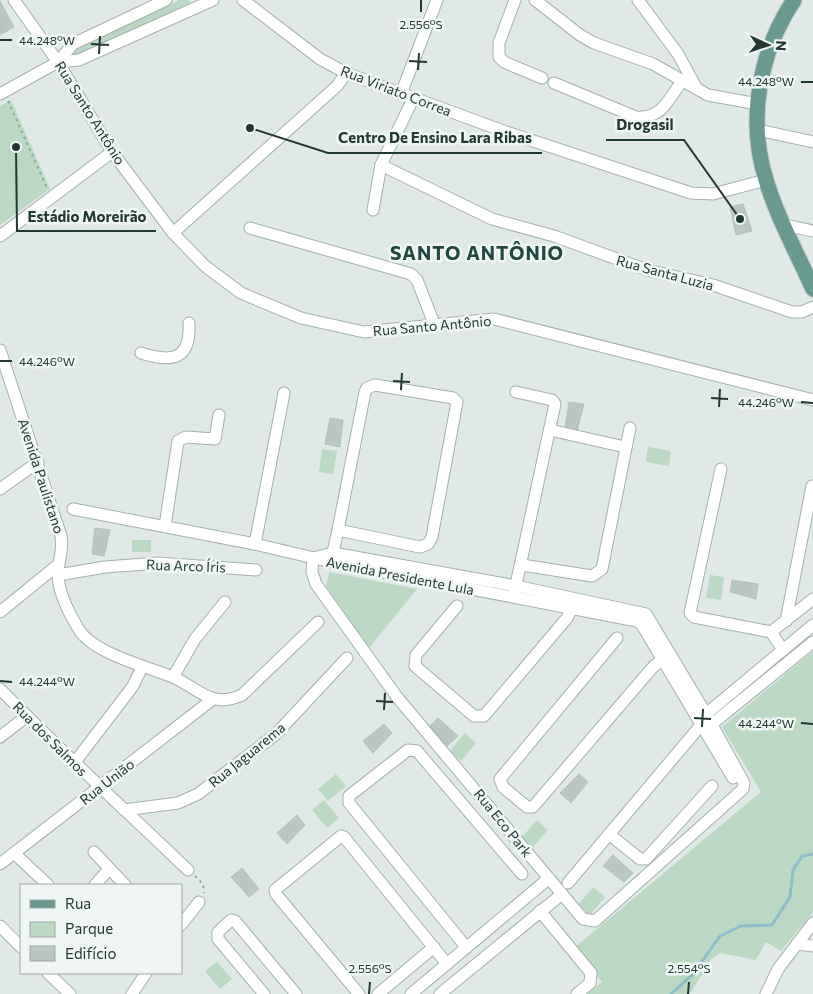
<svg xmlns="http://www.w3.org/2000/svg" width="813" height="994" font-family="Commissioner,sans-serif">
<style>
.green{fill:#bbd8c4}
.lines{fill:none;stroke-linecap:round;stroke-linejoin:round}
.stream{stroke:#8dbdc9;stroke-width:3}
.building{fill:#b9c6c1;stroke:#b3c2bc}
.minor-casing{stroke:#a3b0ac;stroke-width:13}
.major-casing{stroke:#bdc3c2;stroke-width:17}
.path{stroke:#83aa9f;stroke-width:2;stroke-dasharray:2.5 4;stroke-linecap:butt}
.minor{stroke:#fff;stroke-width:11}
.major{stroke:#699a90;stroke-width:15}
.ticks{fill:none;stroke:#223833;stroke-width:2}
.labels{text-anchor:middle;stroke-width:5;stroke-linejoin:round;paint-order:stroke}
.street-label{font-size:14px;fill:#223833;stroke:#f0f6f3}
.district-label{font-size:19px;font-weight:bold;letter-spacing:1px;fill:#214740;stroke:#f0f6f3}
.ticks-label{font-size:12px;text-anchor:middle;fill:#223833;stroke:#f0f6f3;stroke-width:5;stroke-linejoin:round;paint-order:stroke}
.leader{fill:none;stroke:#223833;stroke-width:2}
.callout-dot{fill:#223833;stroke:#f0f6f3;stroke-width:2}
.callout-label{font-size:15px;text-anchor:middle;font-weight:bold;fill:#223833;stroke:#f0f6f3;stroke-width:5;stroke-linejoin:round;paint-order:stroke}
</style>
<rect width="100%" height="100%" fill="#e0e9e5"/>
<!-- green -->
<g class="green">
<path d="M179 0H189L191 5 70 61 66 54Z"/>
<path d="M11 100 50 189 0 225V106Z"/>
<path d="M648 447 671 451 669 466 646 462Z"/>
<path d="M322 449 337 451 333 474 319 472Z"/>
<rect x="132" y="540" width="19" height="12"/>
<path d="M329 572 417 589 369 648 326 586Z"/>
<path d="M710 575 724 577 721 600 706 598Z"/>
<path d="M813 651V912L781 951 766 942 756 960 720 953 711 959 690 994H587L602 982 574 948 761 792 722 727Z"/>
<path d="M465 733 476 743 461 761 450 751Z"/>
<path d="M336 774 346 786 328 801 318 789Z"/>
<path d="M324 800 339 818 327 828 312 810Z"/>
<path d="M537 820 548 830 533 847 521 838Z"/>
<path d="M593 887 605 897 590 915 578 905Z"/>
<path d="M217 962 232 979 220 989 205 971Z"/>
</g>
<g class="lines">
<!-- stream -->
<path class="stream" d="M671 994 692 975 720 936 741 926 772 925 790 897 793 870 802 856 813 854"/>
</g>
<!-- building -->
<g class="building">
<path d="M0 1 14 27 0 35Z"/>
<path d="M743 204 752 231 736 235 730 207Z"/>
<path d="M569 402 584 404 577 431 565 428Z"/>
<path d="M330 418 343 420 340 447 325 444Z"/>
<path d="M95 528 110 530 104 556 92 554Z"/>
<path d="M732 580 758 584 756 599 730 592Z"/>
<path d="M438 718 458 736 447 746 429 727Z"/>
<path d="M384 724 392 733 373 753 363 741Z"/>
<path d="M579 774 588 782 571 803 560 793Z"/>
<path d="M297 815 305 825 287 844 277 833Z"/>
<path d="M613 855 633 873 624 882 603 866Z"/>
<path d="M242 868 259 889 249 897 231 877Z"/>
</g>
<g class="lines">
<!-- minor casing -->
<g class="minor-casing">
<g id="minor">
<path d="M14 0 58 62 112 152 173 233 205 266 241 293 301 318 364 332 494 319 813 400"/>
<path d="M243 0 320 59 346 73 506 132 691 193 713 194 766 180"/>
<path d="M515 0 499 43V57L504 62 542 78"/>
<path d="M535 0 580 35 594 43 653 64 708 95 758 104"/>
<path d="M638 0 678 54 697 89"/>
<path d="M58 62 79 60 213 0"/>
<path d="M554 83 636 117C662 119 668 100 682 81"/>
<path d="M0 94 58 62 73 44 166 0"/>
<path d="M401 94 437 0"/>
<path d="M758 130 813 142"/>
<path d="M381 165 492 219 554 236 647 270 713 285 792 312H802L813 307"/>
<path d="M373 210 381 165 413 99"/>
<path d="M785 225 813 231"/>
<path d="M250 228 411 274 417 280 435 326"/>
<path d="M173 233 337 86 346 73"/>
<path d="M0 236 112 152"/>
<path d="M0 350 61 536C64 550 58 560 58 574 58 591 69 613 78 628 91 653 149 667 175 678 188 684 199 694 212 698 222 702 233 699 242 695L318 622"/>
<path d="M141 353C172 363 191 360 189 323"/>
<path d="M375 385 453 398 457 402 432 537 428 544 420 547 338 530 365 392 367 388Z"/>
<path d="M550 430 625 447"/>
<path d="M721 469 690 613 694 617 771 632 783 650"/>
<path d="M0 489 38 462"/>
<path d="M73 509 255 544 331 562 637 621 642 625 733 778"/>
<path d="M165 526 178 441 186 437 215 439 219 415"/>
<path d="M255 544 284 393"/>
<path d="M333 553 516 586 646 614 706 714 744 783 743 789 595 921 583 919 397 697 316 584 312 572 313 558Z"/>
<path d="M331 561 338 530"/>
<path d="M522 565 592 576 602 569 630 428"/>
<path d="M58 575 105 567 158 563 256 570"/>
<path d="M514 594 555 404 552 400 516 392"/>
<path d="M457 606 416 655 415 666 474 716H484L567 618 574 604"/>
<path d="M0 612 59 564"/>
<path d="M786 621 812 486"/>
<path d="M771 632 813 599"/>
<path d="M617 638 500 779 503 787 527 807H533L653 667 666 656"/>
<path d="M173 677 195 639 225 602"/>
<path d="M0 689C61 751 125 810 188 870"/>
<path d="M705 724H712L813 642"/>
<path d="M0 737 27 716"/>
<path d="M75 762 133 686 142 667"/>
<path d="M124 810 178 803 198 794 276 734 347 658"/>
<path d="M609 834 640 859H646L712 786"/>
<path d="M94 852 125 885"/>
<path d="M15 854 48 885"/>
<path d="M0 864 213 699"/>
<path d="M568 883 701 725 706 714 813 625"/>
<path d="M95 885 109 869"/>
<path d="M540 911 591 973 590 983 577 994"/>
<path d="M181 925 199 902"/>
<path d="M0 926 21 947"/>
<path d="M797 944 813 946"/>
<path d="M466 947 349 803V796L408 750 417 751 522 874"/>
<path d="M48 973 70 994"/>
<path d="M132 994 146 973"/>
<path d="M264 994 218 939V932L231 920 235 921 296 994"/>
<path d="M359 994 276 894 275 890 341 836 344 837 447 964"/>
<path d="M378 994 434 947"/>
<path d="M411 994 548 879"/>
<path d="M440 994 562 894"/>
<path d="M766 994 778 969 813 923"/>
</g>
</g>
<!-- major casing -->
<g class="major-casing">
<path id="major" d="M794 0C759 53 747 119 766 180 777 217 797 253 813 289"/>
</g>
<!-- path -->
<g class="path">
<path d="M8 101 47 188"/>
<path d="M195 876 203 884 204 893"/>
</g>
<!-- minor -->
<use href="#minor" class="minor"/>
<!-- major -->
<use href="#major" class="major"/>
</g>
<!-- ticks -->
<path class="ticks" d="M421 12V0M0 40H12M91 44 109 45M99 54 100 36M409 61 427 62M418 70 419 53M801 82H813M0 361H12M393 381 410 382M401 390 402 373M711 398 728 399M801 402 813 403M719 407 720 389M0 681 12 682M376 701 393 702M384 710 385 693M694 718 711 719M801 723 813 724M702 727 703 709M369 994 370 982M688 994 689 982"/>
<g class="labels">
<!-- street labels -->
<g class="street-label">
<text transform="translate(396 91) rotate(21)" y="5">Rua Viriato Correa</text>
<text transform="translate(90 113) rotate(58)" y="5">Rua Santo Antônio</text>
<text transform="translate(665 273) rotate(15)" y="5">Rua Santa Luzia</text>
<text transform="translate(432 326) rotate(-5)" y="5">Rua Santo Antônio</text>
<text transform="translate(41 476) rotate(72)" y="5">Avenida Paulistano</text>
<text transform="translate(186 566) rotate(2)" y="5">Rua Arco Íris</text>
<text transform="translate(400 576) rotate(11)" y="5">Avenida Presidente Lula</text>
<text transform="translate(50 739) rotate(45)" y="5">Rua dos Salmos</text>
<text transform="translate(247 755) rotate(-39)" y="5">Rua Jaguarema</text>
<text transform="translate(107 782) rotate(-38)" y="5">Rua União</text>
<text transform="translate(503 823) rotate(51)" y="5">Rua Eco Park</text>
</g>
<!-- district labels -->
<g class="district-label">
<text x="477" y="260">SANTO ANTÔNIO</text>
</g>
</g>
<g class="ticks-label">
<text x="421" y="29">2.556°S</text>
<text x="47" y="45">44.248°W</text>
<text x="766" y="86">44.248°W</text>
<text x="47" y="366">44.246°W</text>
<text x="766" y="407">44.246°W</text>
<text x="47" y="686">44.244°W</text>
<text x="766" y="728">44.244°W</text>
<text x="370" y="973">2.556°S</text>
<text x="689" y="973">2.554°S</text>
</g>
<!-- callouts -->
<path class="leader" d="M740 219L684 140H606M250 128L328 153H542M16 147L17 231H156"/>
<g class="callout-dot">
<circle cx="740" cy="219" r="5"/>
<circle cx="250" cy="128" r="5"/>
<circle cx="16" cy="147" r="5"/>
</g>
<g class="callout-label">
<text x="645" y="130">Drogasil</text>
<text x="435" y="143">Centro De Ensino Lara Ribas</text>
<text x="87" y="222">Estádio Moreirão</text>
</g>
<!-- legend -->
<rect x="20" y="884" width="162" height="90" fill="#f0f6f3" stroke="#9eaaa6"/>
<rect x="30" y="900" width="25" height="8" fill="#699a90" stroke="#9eaaa6"/>
<text x="65" y="909" font-size="15" fill="#223833">Rua</text>
<rect x="30" y="922" width="25" height="15" fill="#bbd8c4" stroke="#9eaaa6"/>
<text x="65" y="934" font-size="15" fill="#223833">Parque</text>
<rect x="30" y="946" width="25" height="15" fill="#b9c6c1" stroke="#9eaaa6"/>
<text x="65" y="959" font-size="15" fill="#223833">Edifício</text>
<!-- north arrow -->
<g transform="translate(768 45) rotate(93)" stroke="#f0f6f3" stroke-width="4" paint-order="stroke">
<path d="M0-4L9 19L0 12L-9 19Z" fill="#223833"/>
<text y="-8" font-size="14" font-weight="bold" text-anchor="middle" fill="#223833">N</text>
</g>
</svg>
